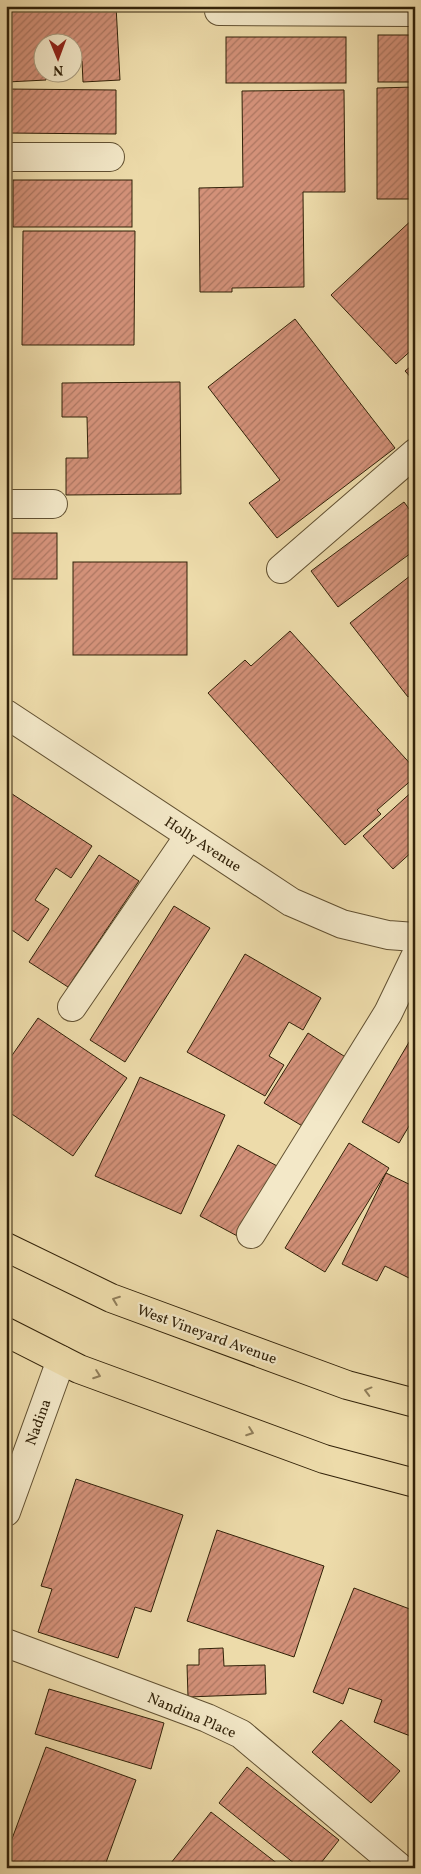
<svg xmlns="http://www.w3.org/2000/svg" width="421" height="1874" font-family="Vollkorn,serif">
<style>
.building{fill:url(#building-hatch);stroke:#322209}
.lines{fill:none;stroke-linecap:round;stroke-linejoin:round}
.minor-casing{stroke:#615031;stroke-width:30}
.major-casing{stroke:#322209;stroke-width:30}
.minor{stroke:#f3e8c8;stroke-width:28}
.major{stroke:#eddbaa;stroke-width:28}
.oneway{stroke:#907e5a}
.labels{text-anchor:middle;stroke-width:4.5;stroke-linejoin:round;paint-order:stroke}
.street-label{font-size:15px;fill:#322209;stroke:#f3e8c8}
</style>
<defs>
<pattern id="building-hatch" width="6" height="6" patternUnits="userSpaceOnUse" patternTransform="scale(1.25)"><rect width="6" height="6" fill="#d39179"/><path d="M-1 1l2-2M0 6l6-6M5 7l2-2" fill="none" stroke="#ac7661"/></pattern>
</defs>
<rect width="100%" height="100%" fill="#eddbaa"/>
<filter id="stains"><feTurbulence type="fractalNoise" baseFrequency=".004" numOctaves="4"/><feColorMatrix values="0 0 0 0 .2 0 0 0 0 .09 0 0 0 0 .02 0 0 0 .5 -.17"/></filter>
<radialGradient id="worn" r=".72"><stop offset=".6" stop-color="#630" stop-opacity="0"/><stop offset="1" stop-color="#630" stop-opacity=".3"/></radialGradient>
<!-- building -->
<g class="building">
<path d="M6 6H116L120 80 83 82 82 61 72 62V42H42V72H46V80L7 82Z"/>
<rect x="378" y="35" width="37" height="47"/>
<rect x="226" y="37" width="120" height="46"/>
<path d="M415 87V199H377V88Z"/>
<path d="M6 89 116 90V134L6 133Z"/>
<path d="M344 90 345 192H303L304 287 232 288V292H200L199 188 243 187 242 91Z"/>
<rect x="13" y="180" width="119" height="47"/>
<path d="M415 217V347L396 364 331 295Z"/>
<path d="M23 231H135L134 345H22Z"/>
<path d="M295 319 395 448 277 538 249 503 280 480 208 387Z"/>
<path d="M415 363V382L405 371Z"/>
<path d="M180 382 181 494 66 495V458H88L87 417H62V383Z"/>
<path d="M404 502 415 517V550L338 607 311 571Z"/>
<rect x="6" y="533" width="51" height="46"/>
<rect x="73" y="562" width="114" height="93"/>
<path d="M415 572V692L408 697 350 623Z"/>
<path d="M290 631 415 769V777L377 810 381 814 345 845 208 693 245 660 251 666Z"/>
<path d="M415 789V849L393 869 363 836Z"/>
<path d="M6 790 92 846 71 878 56 868 35 900 49 909 28 941 6 926Z"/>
<path d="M99 855 139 881 68 987 29 962Z"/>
<path d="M174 906 210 928 125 1062 90 1040Z"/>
<path d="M245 954 321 998 303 1030 289 1022 269 1056 284 1065 265 1096 187 1052Z"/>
<path d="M38 1018 127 1078 73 1156 6 1110V1064Z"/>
<path d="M415 1032V1116L399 1143 362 1122Z"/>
<path d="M308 1033 347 1058 304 1127 264 1103Z"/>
<path d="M140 1077 225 1115 181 1214 95 1176Z"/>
<path d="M349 1143 389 1168 325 1272 285 1248Z"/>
<path d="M238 1145 279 1167 241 1238 200 1216Z"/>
<path d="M386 1173 415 1187V1281L385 1266 377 1281 342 1264Z"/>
<path d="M76 1479 183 1515 151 1612 135 1607 118 1658 38 1632 52 1589 41 1586Z"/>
<path d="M217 1530 324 1566 294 1657 187 1621Z"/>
<path d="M354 1588 415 1611 413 1737 374 1722 382 1700 349 1688 343 1704 313 1692Z"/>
<path d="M223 1648 224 1666 265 1665 266 1694 188 1697 187 1665H199V1649Z"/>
<path d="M49 1689 164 1723 151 1769 35 1734Z"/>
<path d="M341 1720 400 1771 371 1803 312 1752Z"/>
<path d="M46 1747 136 1780 104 1868H6V1855Z"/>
<path d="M247 1767 339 1840 317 1868H300L219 1803Z"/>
<path d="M211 1812 283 1868H167Z"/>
</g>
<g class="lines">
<!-- minor casing -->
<g class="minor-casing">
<g id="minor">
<path d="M219 11 415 12"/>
<path d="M6 157H110"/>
<path d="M6 504H53"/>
<path d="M281 569 415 453"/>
<path d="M6 714 291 902 342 924 388 935 415 937"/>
<path d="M72 1007 189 836"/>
<path d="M251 1234 388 1013 415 957"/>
<path d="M6 1512 61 1360"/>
<path d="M6 1643 207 1718 241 1734 400 1868"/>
</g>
</g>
<!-- major casing -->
<g class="major-casing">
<g id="major">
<path d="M6 1247 111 1298 347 1385 415 1403"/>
<path d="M6 1332 79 1369 324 1459 415 1483"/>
</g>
</g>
<!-- minor -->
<use href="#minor" class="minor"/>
<!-- major -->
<use href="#major" class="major"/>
</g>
<!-- one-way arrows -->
<defs><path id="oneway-chevron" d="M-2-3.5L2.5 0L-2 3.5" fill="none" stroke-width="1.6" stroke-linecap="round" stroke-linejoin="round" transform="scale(1.25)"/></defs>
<g class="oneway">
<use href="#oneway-chevron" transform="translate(116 1300) rotate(-159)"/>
<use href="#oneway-chevron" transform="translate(97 1375) rotate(20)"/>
<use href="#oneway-chevron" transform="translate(368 1391) rotate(-165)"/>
<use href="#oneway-chevron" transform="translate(250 1432) rotate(20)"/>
</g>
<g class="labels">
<!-- street labels -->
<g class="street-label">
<text transform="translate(203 844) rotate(33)" y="5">Holly Avenue</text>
<text transform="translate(207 1334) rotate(20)" y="5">West Vineyard Avenue</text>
<text transform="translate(38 1422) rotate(-70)" y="5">Nadina</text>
<text transform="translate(192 1715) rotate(23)" y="5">Nandina Place</text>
</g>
</g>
<!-- margin -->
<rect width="421" height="1874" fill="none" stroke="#eddbaa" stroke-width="25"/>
<rect x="8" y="8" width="406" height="1859" fill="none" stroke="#322209" stroke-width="2.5"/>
<rect x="12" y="12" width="396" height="1849" fill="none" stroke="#322209"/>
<!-- north arrow -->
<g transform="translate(58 58) rotate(179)"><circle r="24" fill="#f3e8c8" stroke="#a6997c"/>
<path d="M0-4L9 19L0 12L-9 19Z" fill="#8f2418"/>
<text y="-8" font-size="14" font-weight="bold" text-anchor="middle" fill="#322209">N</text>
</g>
<rect width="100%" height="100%" filter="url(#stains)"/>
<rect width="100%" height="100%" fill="url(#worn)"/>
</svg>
